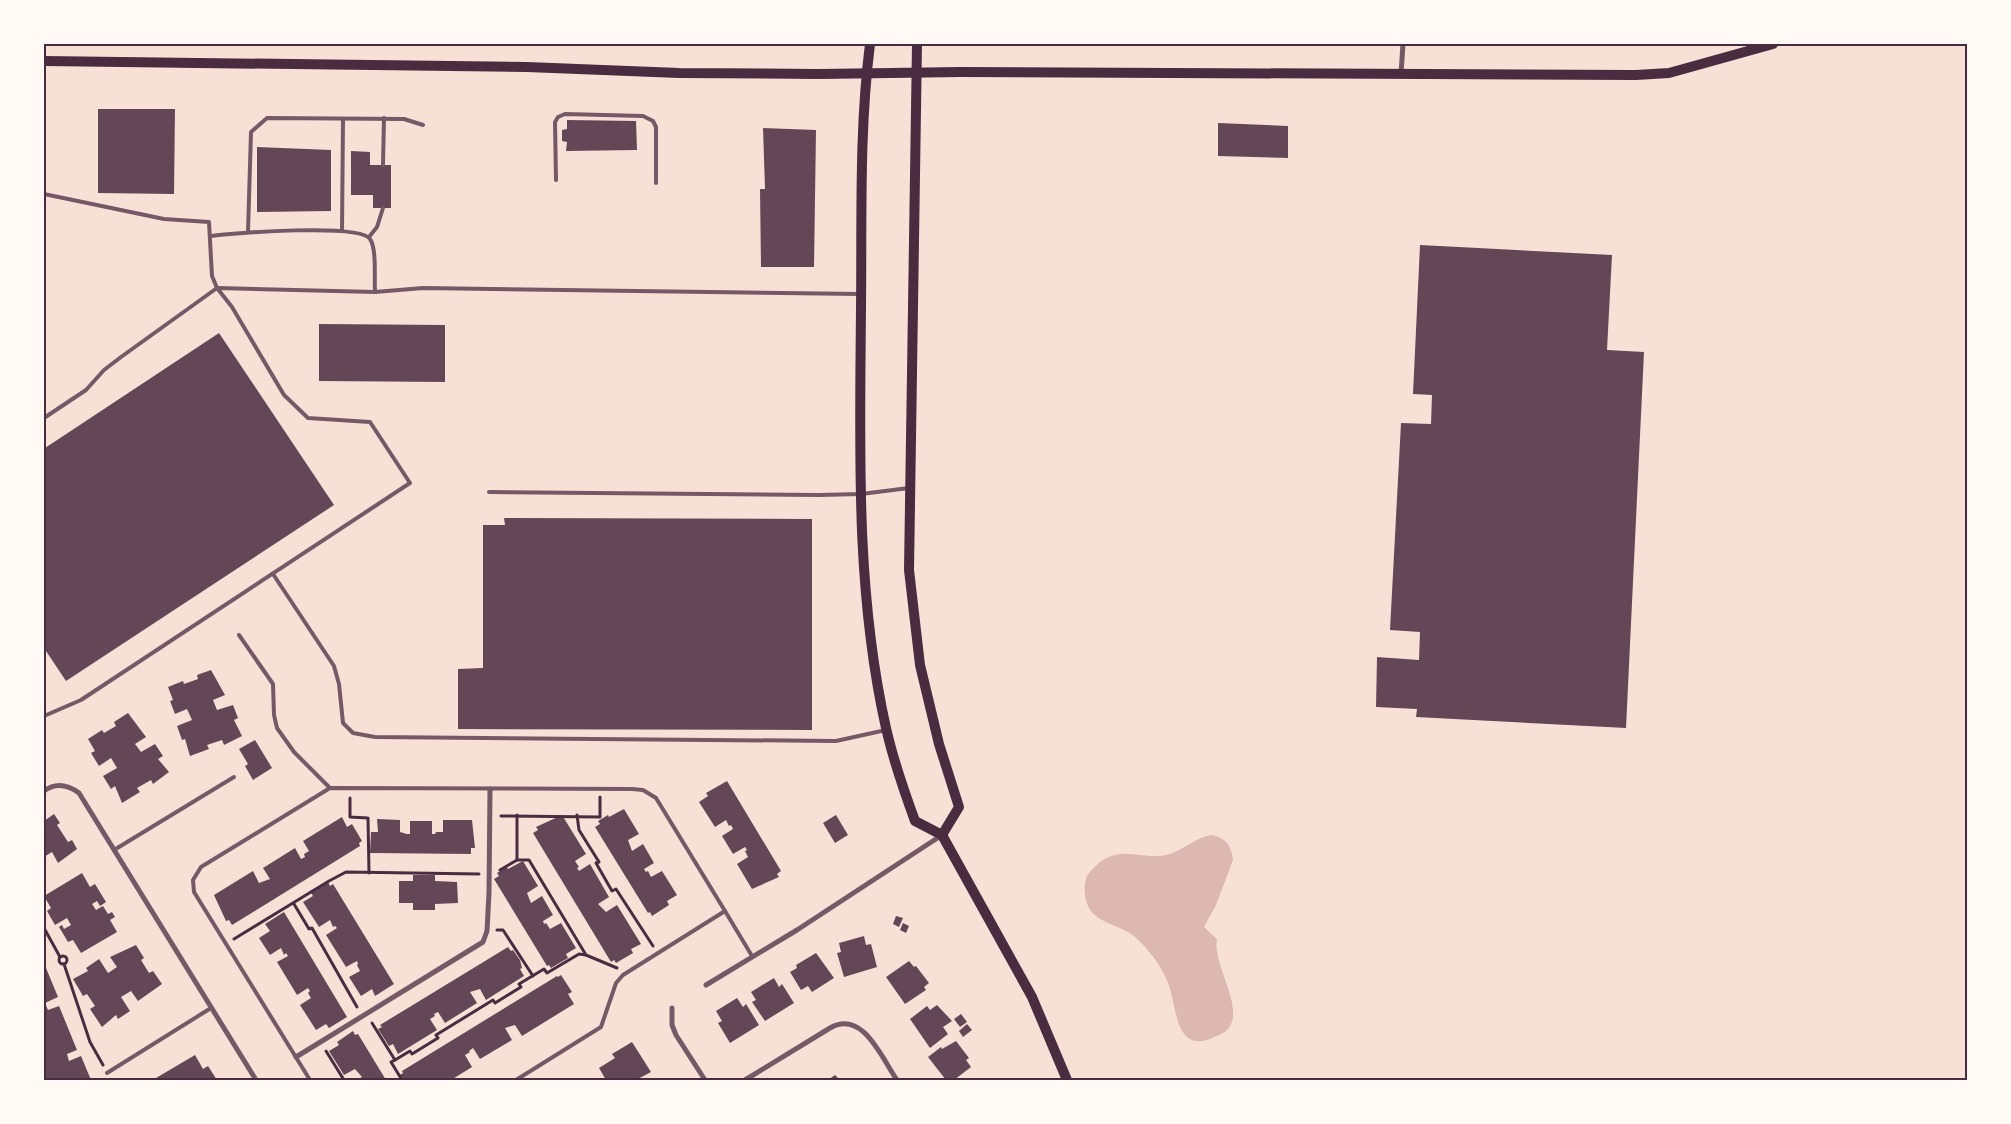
<svg xmlns="http://www.w3.org/2000/svg" width="2011" height="1124" font-family="'Work Sans',sans-serif">
<style>
.water{fill:#dcb8b0}
.building{fill:#644757}
.lines{fill:none;stroke-linecap:round;stroke-linejoin:round}
.path{stroke:#4a2c40;stroke-width:3}
.service{stroke:#755966;stroke-width:4}
.minor{stroke:#755966;stroke-width:5}
.secondary{stroke:#4a2c40;stroke-width:10}
.neatline{fill:none;stroke:#4a2c40;stroke-width:2}
</style>
<rect width="100%" height="100%" fill="#f7e1d7"/>
<!-- water -->
<path class="water" d="M1211 835C1225 837 1232 846 1233 860L1216 905 1204 927 1217 939C1212 965 1247 1010 1227 1030 1222 1035 1213 1037 1207 1040 1176 1049 1176 1007 1170 989 1166 976 1159 963 1150 953 1144 945 1136 937 1128 932 1109 922 1088 920 1085 895 1084 890 1085 881 1087 876 1090 871 1096 866 1100 862 1125 844 1144 862 1170 854 1185 849 1195 838 1211 835Z"/>
<!-- building -->
<g class="building">
<path d="M98 109H175L174 194 98 193Z"/>
<path d="M567 120 636 121 637 150 566 151 567 142 562 141V130L567 129Z"/>
<path d="M1218 123 1288 126V158L1218 156Z"/>
<path d="M763 128 816 130 814 267H761L760 189H765Z"/>
<path d="M257 147 331 150V211L257 212Z"/>
<path d="M351 151 370 152V165H391V208H373V195H351Z"/>
<path d="M1420 245 1612 255 1607 350 1644 352 1626 728 1416 717 1417 709 1376 707 1377 657 1419 660 1420 632 1390 630 1401 423 1431 424 1432 395 1413 394Z"/>
<path d="M319 324 445 325V382L319 381Z"/>
<path d="M219 333 334 505 66 681 44 648V446L45 448Z"/>
<path d="M504 518 812 519V730L458 729V669L483 668V525H505Z"/>
<path d="M211 670 225 695 213 700 217 710 233 705 238 718 234 720 242 736 224 745 222 740 207 745 209 749 190 756 185 739 182 740 177 726 192 720 187 709 175 714 170 701 173 700 168 687 183 681 184 684 198 679 197 675Z"/>
<path d="M128 713 146 737 135 744 141 752 155 744 163 756 158 759 169 772 153 784 151 780 137 788 140 792 122 803 115 786 111 789 103 776 117 768 111 758 99 766 91 753 95 751 88 739 102 730 104 733 116 726 114 722Z"/>
<path d="M255 740 272 768 253 780 245 766 248 764 239 749Z"/>
<path d="M727 781 781 871 777 874 779 877 752 889 737 864 748 857 745 851 747 850 745 847 733 854 722 836 733 829 731 825 729 826 726 820 715 827 699 802 708 796 706 793Z"/>
<path d="M624 809 639 834 628 840 632 851 643 844 654 863 644 869 646 872 648 871 651 877 662 871 677 895 667 901 669 905 652 916 650 912 648 913 595 827 600 824 598 821 608 815 609 817Z"/>
<path d="M54 814 60 823 57 825 68 842 72 840 77 849 58 863 52 852 44 857V821Z"/>
<path d="M562 815 586 854 575 861 579 867 577 868 579 871 590 864 609 897 598 904 606 912 617 905 641 944 631 949 633 953 616 963 614 960 611 962 533 833 538 830 536 827Z"/>
<path d="M836 815 848 835 835 843 823 823Z"/>
<path d="M342 817 347 827 352 824 362 841 359 843 360 846 232 925 229 920 226 921 214 895 253 871 259 883 270 879 263 868 295 848 301 859 305 857 304 854 309 851 303 841Z"/>
<path d="M377 819 400 820V832L407 834H410V821H432V834H435L436 832H443V820H472L475 848H471V854L370 853 371 832H378Z"/>
<path d="M523 861 538 886 527 893 531 903 542 896 553 915 543 921 544 924 546 923 550 929 561 923 576 948 566 954 568 958 551 968 549 965 547 966 494 879 499 876 497 873 507 867 508 869Z"/>
<path d="M82 873 90 887 95 884 106 902 100 906 97 901 92 904 96 910 103 906 108 914 112 912 115 917 110 920 117 932 81 953 73 940 68 942 59 927 62 925 64 929 71 925 67 918 55 925 47 911 51 908 44 896Z"/>
<path d="M413 875H435V881L457 882 458 903 435 904V910H413V903H399V881H413Z"/>
<path d="M328 882 330 886 333 884 394 984 375 996 372 989 361 996 349 977 360 971 357 965 358 964 357 961 346 967 326 935 337 928 335 926 333 927 330 920 319 927 303 902 313 896 311 893Z"/>
<path d="M284 912 347 1017 329 1028 326 1024 316 1030 300 1005 311 998 308 993 310 991 308 988 297 995 277 962 288 956 286 953 284 955 281 948 270 955 259 938 270 931 265 924Z"/>
<path d="M896 916 903 918 899 927 893 924Z"/>
<path d="M903 923 909 926 906 933 900 930Z"/>
<path d="M864 936 866 945 871 944 877 967 844 977 837 953 841 952 839 943Z"/>
<path d="M136 945 144 958 141 960 149 973 153 971 162 984 138 1001 131 991 121 997 130 1011 118 1019 116 1015 102 1027 90 1009 95 1006 87 994 83 996 73 979 88 971 86 968 99 959 108 973 117 967 110 957Z"/>
<path d="M508 947 511 951 513 950 520 960 522 968 520 969 524 976 486 1000 480 989 470 992 477 1003 445 1023 438 1012 434 1014 435 1016 430 1019 437 1030 398 1054 393 1044 389 1046 378 1029 382 1027 380 1025Z"/>
<path d="M816 953 834 978 812 992 808 986 801 990 790 972 797 968 796 965Z"/>
<path d="M909 961 914 967 916 966 929 983 924 987 926 990 905 1004 886 977Z"/>
<path d="M44 968H46L58 997 45 1003 48 1010 59 1006 77 1050 67 1054 69 1061 81 1056 91 1080H44V1073L46 1072 44 1066Z"/>
<path d="M561 975 572 992 568 994 574 1004 522 1036 515 1025 505 1028 512 1040 480 1059 473 1048 469 1051 470 1052 465 1055 472 1067 451 1080H403L400 1075 403 1073 402 1071 557 976 558 977Z"/>
<path d="M774 978 779 987 782 984 794 1003 765 1021 752 1002 756 1000 751 992Z"/>
<path d="M737 998 743 1007 746 1004 759 1025 730 1043 718 1023 722 1021 716 1011Z"/>
<path d="M937 1005 952 1021 943 1027 948 1034 930 1048 910 1019 927 1006 930 1010Z"/>
<path d="M961 1014 967 1022 960 1027 954 1019Z"/>
<path d="M967 1024 972 1030 963 1037 959 1031Z"/>
<path d="M353 1031 355 1035 358 1034 386 1080H356L362 1077 355 1069 344 1075 329 1051 339 1045 337 1042Z"/>
<path d="M956 1041 969 1058 966 1060 971 1067 954 1080H946L928 1057 941 1047 942 1049Z"/>
<path d="M632 1042 651 1072 636 1080H606L599 1068 615 1058 612 1054Z"/>
<path d="M195 1055 203 1069 208 1066 217 1080H158L156 1078Z"/>
<path d="M835 1075 840 1080H828Z"/>
</g>
<g class="lines">
<!-- path -->
<g class="path">
<path d="M350 798V817L368 818 369 873"/>
<path d="M517 815V860H529L586 955 617 968"/>
<path d="M577 815 579 830 599 862 596 863 612 891 616 889 653 946"/>
<path d="M501 816 600 817V797"/>
<path d="M500 870 517 860"/>
<path d="M294 904 309 929 312 928 357 1007"/>
<path d="M44 928 60 957"/>
<path d="M497 930H503L533 976"/>
<path d="M234 939 329 881 346 872 479 874"/>
<circle cx="63" cy="960" r="4"/>
<path d="M64 964 90 1042 103 1065"/>
<path d="M372 1023 395 1060 391 1062 402 1080"/>
<path d="M326 1051 344 1080"/>
<path d="M395 1060 410 1051 412 1054 438 1038 436 1035 493 1000 495 1003 521 987 519 984 544 969 547 973 579 954 586 955"/>
</g>
<!-- service -->
<g class="service">
<path d="M383 165 384 118"/>
<path d="M556 180 555 122 558 117 565 114 643 116 653 121 656 127V183"/>
<path d="M44 194 164 219 209 222 212 276 217 288 232 307 284 395 308 418 370 422 410 483 81 700 44 716"/>
<path d="M342 230 343 120"/>
<path d="M248 232 251 132 267 118 404 119 423 125"/>
<path d="M211 236C233 233 360 223 370 239 377 249 374 279 375 292"/>
<path d="M369 237 377 227 383 208"/>
<path d="M44 418 86 390 104 370 121 357 217 288 375 292 423 288 860 294"/>
<path d="M489 492 819 495 861 494 909 488"/>
<path d="M273 574 334 666 339 684 343 723 353 733 375 737 836 741 886 730"/>
<path d="M239 635 273 684 274 715 277 728 294 752 330 788"/>
<path d="M114 850 234 777"/>
<path d="M725 911 752 956"/>
<path d="M107 1073 211 1008"/>
<path d="M310 1080 194 892 193 880 201 867 330 788 632 789 643 790 656 798 725 911 623 975 616 983 601 1027 516 1080"/>
</g>
<!-- minor -->
<g class="minor">
<path d="M1401 74 1403 44"/>
<path d="M44 791C56 782 68 785 79 793L256 1080"/>
<path d="M706 985 797 930 942 835"/>
<path d="M672 1008V1025L676 1035 705 1080"/>
<path d="M296 1057 483 942 487 931 489 893 490 789"/>
<path d="M745 1080 830 1028C863 1009 882 1059 897 1080"/>
</g>
<!-- secondary -->
<g class="secondary">
<path d="M870 44C859 131 862 219 861 307 860 447 855 590 886 728 893 759 904 791 915 821L942 835 1032 997 1067 1080"/>
<path d="M917 44 909 570 920 665 939 744 959 807 942 835"/>
<path d="M44 61 527 67 679 73 819 74 961 72 1636 75 1669 73 1773 44"/>
</g>
</g>
<!-- border -->
<rect width="2011" height="1124" fill="none" stroke="#fffaf5" stroke-width="90"/>
<rect x="45" y="45" width="1921" height="1034" class="neatline"/>
</svg>
